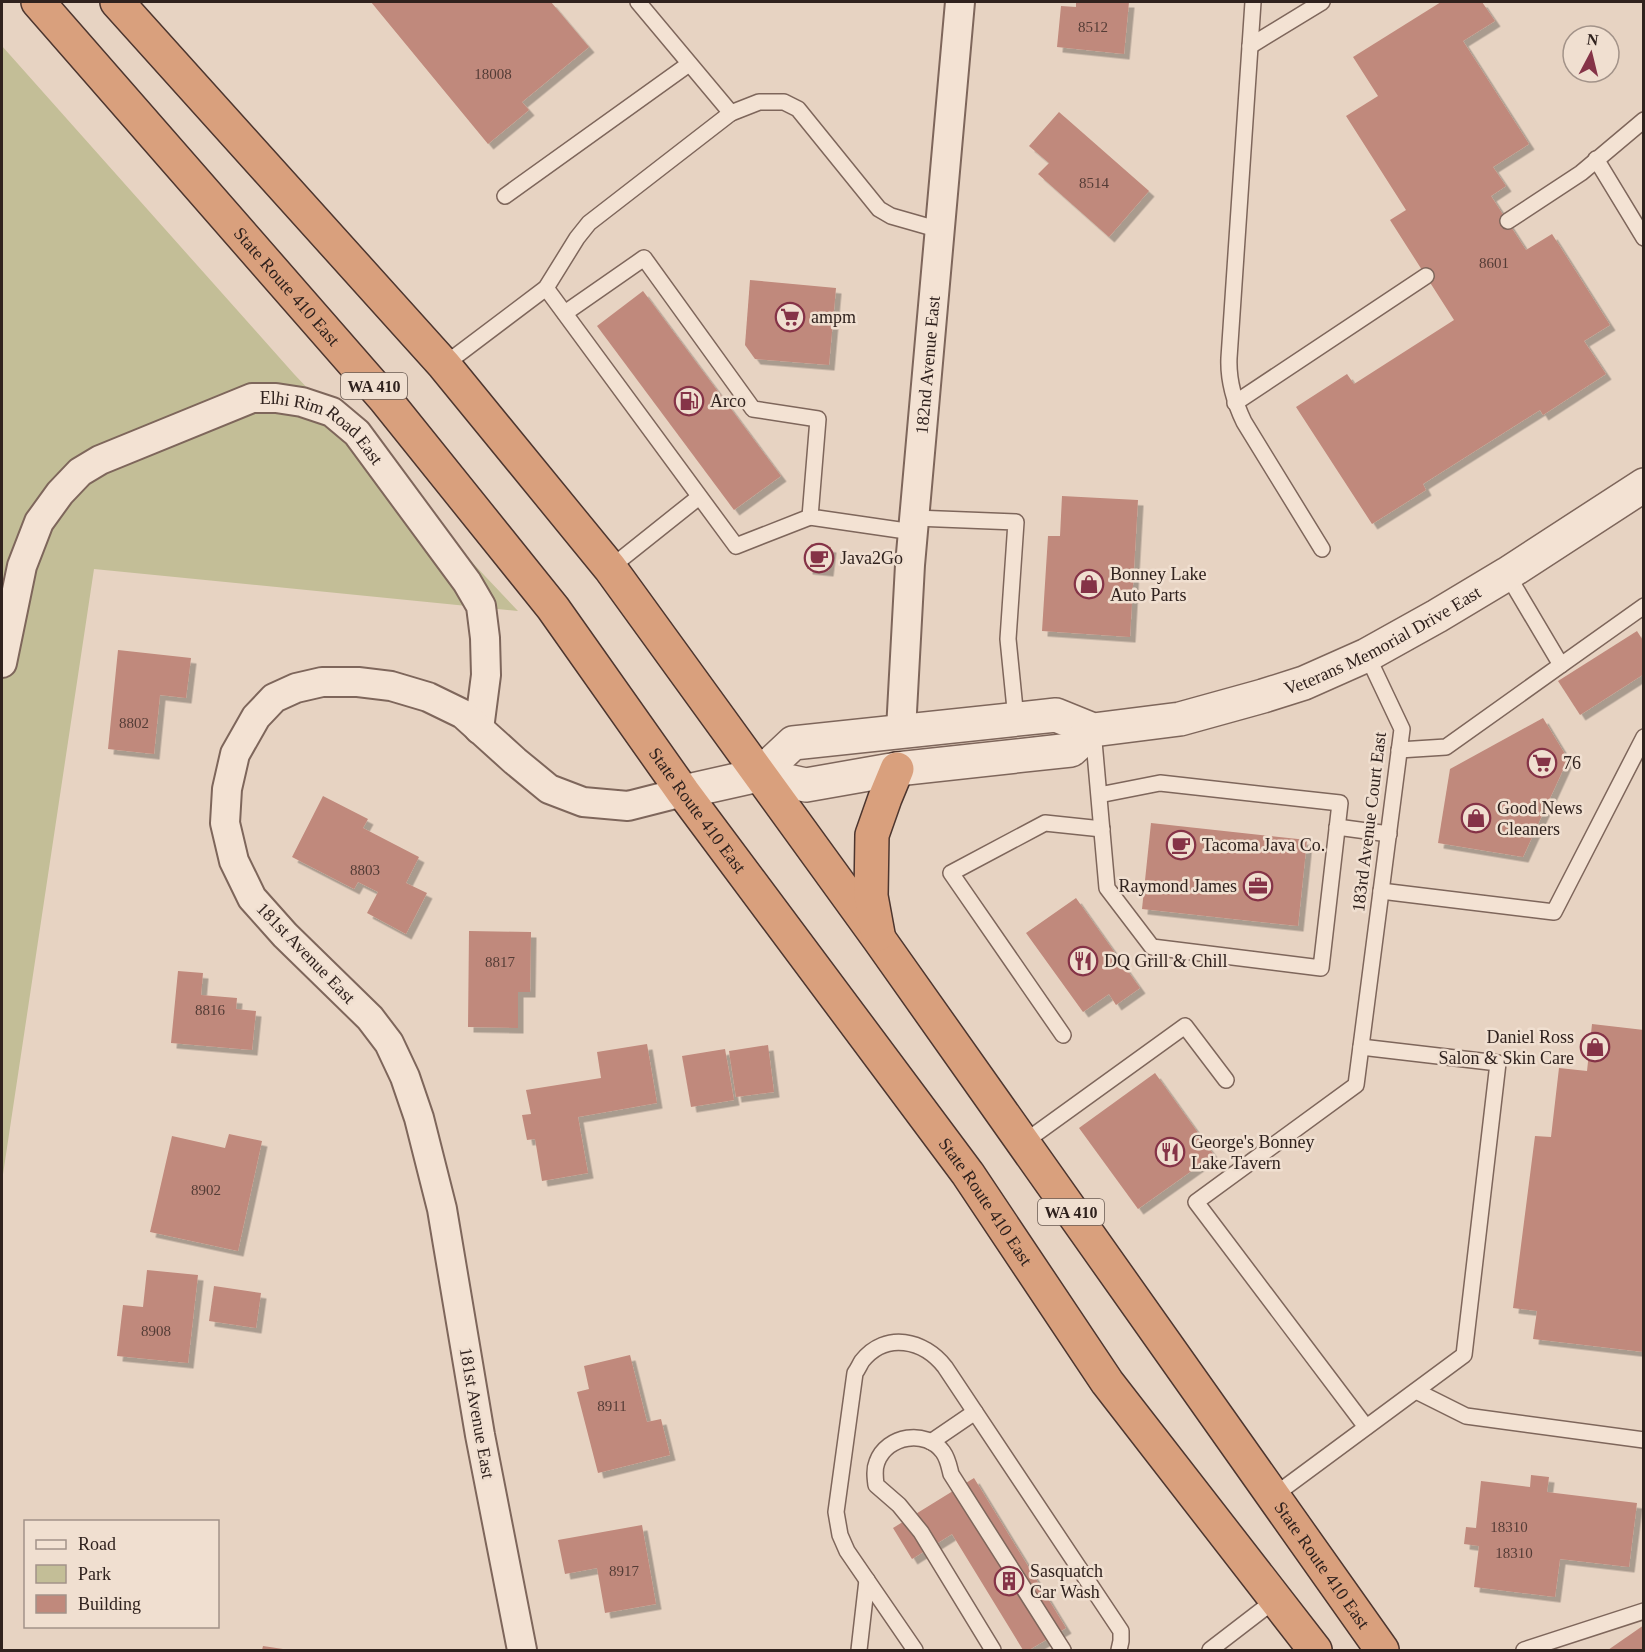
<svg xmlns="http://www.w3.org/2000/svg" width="1645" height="1652" font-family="'Times New Roman',serif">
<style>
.green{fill:#c3be97}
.building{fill:#c0897c;filter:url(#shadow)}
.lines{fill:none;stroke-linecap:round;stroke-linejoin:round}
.service-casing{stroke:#7e665b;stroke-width:18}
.minor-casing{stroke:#7e665b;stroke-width:32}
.tertiary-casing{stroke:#7e665b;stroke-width:36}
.trunk-casing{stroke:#4d362f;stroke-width:36}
.service{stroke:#f3e2d3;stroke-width:15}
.minor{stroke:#f3e2d3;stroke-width:28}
.tertiary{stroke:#f3e2d3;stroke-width:33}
.trunk{stroke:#d9a07d;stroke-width:33}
.labels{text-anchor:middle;stroke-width:5;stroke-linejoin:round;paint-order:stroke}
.number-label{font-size:15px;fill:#543c36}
.shield{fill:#f0dfd0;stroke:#6a5b53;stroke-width:1.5}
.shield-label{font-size:16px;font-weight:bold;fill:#30221e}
.street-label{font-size:18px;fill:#30221e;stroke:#f0dfd0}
.poi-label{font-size:18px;fill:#30221e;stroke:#f0dfd0;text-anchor:start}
</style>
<defs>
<filter id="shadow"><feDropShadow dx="5.5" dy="5.5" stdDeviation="0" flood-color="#0004"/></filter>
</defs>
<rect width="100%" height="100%" fill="#e7d3c2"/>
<!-- green -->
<path class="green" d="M2 46 294 374 518 611 94 569 2 1181Z"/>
<!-- building -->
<g class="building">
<path d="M371 2H551L589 47 522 102 529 110 488 144Z"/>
<path d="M1076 2H1129L1124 54 1057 47 1061 6 1076 7Z"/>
<path d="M1441 2H1482L1495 21 1463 41 1529 144 1493 167 1506 186 1491 196 1526 250 1552 234 1610 325 1584 341 1606 374 1543 415 1540 410 1423 484 1426 490 1372 524 1296 407 1347 374 1354 384 1454 320 1390 220 1406 210 1346 116 1378 96 1353 57Z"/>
<path d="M1059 112 1149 191 1109 237 1038 174 1049 163 1029 146Z"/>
<path d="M750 280 836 288 829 365 755 359 745 345Z"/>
<path d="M643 291 781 476 734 510 597 326Z"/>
<path d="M1062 496 1138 500 1130 637 1042 631 1048 536H1060Z"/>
<path d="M811 544 831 547 828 571 807 569Z"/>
<path d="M1637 631 1644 642V674L1580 715 1558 681Z"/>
<path d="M118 650 191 658 186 698 160 695 154 754 108 749Z"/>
<path d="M1543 718 1568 759 1523 857 1438 843 1450 769Z"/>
<path d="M323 796 368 819 363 828 419 857 406 883 427 893 406 934 367 913 378 892 358 882 354 889 292 857Z"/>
<path d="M1151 823 1307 840 1298 926 1142 909Z"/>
<path d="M1076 898 1140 988 1116 1005 1109 994 1083 1012 1026 933Z"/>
<path d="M469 931 531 932 530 992H518V1028L468 1027Z"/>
<path d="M178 971 203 973 201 995 237 998 236 1009 256 1011 252 1050 171 1043Z"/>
<path d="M1592 1024 1644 1030V1352L1533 1339 1537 1311 1513 1308 1535 1136 1551 1137 1559 1068 1587 1071Z"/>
<path d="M647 1044 657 1103 578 1117 588 1173 542 1181 535 1139 527 1140 522 1115 531 1114 526 1090 601 1078 597 1052Z"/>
<path d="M768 1045 774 1092 736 1097 729 1051Z"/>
<path d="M725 1049 734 1100 691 1107 682 1056Z"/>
<path d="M1155 1073 1214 1155 1138 1209 1079 1128Z"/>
<path d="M229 1134 262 1141 238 1251 150 1232 172 1136 225 1148Z"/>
<path d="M147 1270 198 1275 188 1363 117 1356 123 1305 143 1307Z"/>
<path d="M214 1286 261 1293 256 1328 209 1321Z"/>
<path d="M630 1355 647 1422 661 1419 670 1455 598 1473 577 1392 589 1389 584 1366Z"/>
<path d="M1531 1475 1549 1477 1547 1492 1637 1503 1629 1567 1560 1559 1555 1597 1474 1587 1479 1546 1464 1544 1466 1527 1476 1528 1481 1481 1530 1487Z"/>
<path d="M974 1478 1066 1628 1029 1650H1023L952 1534 912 1559 893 1528Z"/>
<path d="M642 1525 656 1604 605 1613 597 1568 565 1574 558 1540Z"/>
<path d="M1644 1625V1650H1608Z"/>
<path d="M263 1646 283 1649V1650H262Z"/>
</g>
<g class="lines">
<!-- service casing -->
<g class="service-casing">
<g id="service">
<path d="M638 2 731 113 759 102H784L798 109 879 209 891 216 940 230"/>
<path d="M1253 2 1229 358C1228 381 1234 401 1244 422L1322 549"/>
<path d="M1250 46 1322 2"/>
<path d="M1596 159 1644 238"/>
<path d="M505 196 689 64"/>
<path d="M1508 221 1581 173 1644 120"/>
<path d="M546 288 736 546 810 517"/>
<path d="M565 313 644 258 753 409 818 419 810 517 913 532"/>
<path d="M444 365 546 288 577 238 589 223 731 113"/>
<path d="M1235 403 1426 276"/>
<path d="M915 518 1016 522 1008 639 1016 719"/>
<path d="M610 568 699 497"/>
<path d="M1561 665 1644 606"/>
<path d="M1093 730 1107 888 1152 947 1321 968 1340 803 1160 783 1099 795"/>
<path d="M1399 750 1446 747 1561 665 1507 574"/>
<path d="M1337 827 1389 834"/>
<path d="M1381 891 1554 912 1644 737"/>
<path d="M1063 1035 951 873 1045 823 1102 829"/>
<path d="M1023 1143 1185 1026 1226 1080"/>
<path d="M1416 1391 1466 1416 1644 1440"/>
<path d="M1366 1427 1196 1202 1356 1085 1402 729 1367 655"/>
<path d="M931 1442 975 1412"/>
<path d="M1272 1497 1464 1355 1498 1063 1361 1047"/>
<path d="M859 1650 867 1580"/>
<path d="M915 1650 847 1551 840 1535 836 1512 855 1373C858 1369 860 1364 862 1361 886 1331 924 1340 945 1367L1121 1631V1641L1119 1650"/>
<path d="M993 1650 921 1532 899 1505 876 1485C875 1477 874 1469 877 1462 887 1435 926 1429 943 1452 948 1459 949 1466 951 1474L1063 1650"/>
<path d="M1210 1650 1275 1600"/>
<path d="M1524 1650 1644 1611"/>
</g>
</g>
<!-- minor casing -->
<g class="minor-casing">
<g id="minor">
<path id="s1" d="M2 663 22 566 39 522 60 493 80 472 100 460 252 398H276L302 402 332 412 357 433 467 582 481 606 485 638 486 675 479 729"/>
<path id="s2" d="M901 730 910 565 960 2"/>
<path d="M522 1650 480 1435 442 1209 419 1118 405 1077 389 1043 370 1018 285 935 252 898 234 861 225 823 227 789 235 754 256 717 274 698 296 688 322 682H358L391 686 428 697 463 714 515 761 549 789 583 802 628 806 683 792"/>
</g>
</g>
<!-- tertiary casing -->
<g class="tertiary-casing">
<g id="tertiary">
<path id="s3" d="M759 775 793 743 1056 715 1093 730 1180 719 1263 696 1304 683 1367 655 1437 616 1507 574 1644 485"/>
<path d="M683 792 759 775 806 785 897 769 1071 750 1093 730"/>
</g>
</g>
<!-- trunk casing -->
<g class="trunk-casing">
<g id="trunk">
<path id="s4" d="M38 2 385 399 553 608 683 792 968 1174 1107 1382 1315 1650"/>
<path id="s5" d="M117 2 444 365 610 568 879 939 1382 1650"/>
<path d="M878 934 871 896 872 835 885 798 897 769"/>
</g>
</g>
<!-- service -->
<use href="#service" class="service"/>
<!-- minor -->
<use href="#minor" class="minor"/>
<!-- tertiary -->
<use href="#tertiary" class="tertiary"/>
<!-- trunk -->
<use href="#trunk" class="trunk"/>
</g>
<!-- icons -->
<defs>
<g id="supermarket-ring" transform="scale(1.5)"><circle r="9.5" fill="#f0dfd0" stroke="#853347" stroke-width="1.5"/><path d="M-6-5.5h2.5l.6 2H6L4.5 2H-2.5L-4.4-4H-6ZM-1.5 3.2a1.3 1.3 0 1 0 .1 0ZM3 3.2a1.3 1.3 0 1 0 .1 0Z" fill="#853347"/></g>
<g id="fuel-ring" transform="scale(1.5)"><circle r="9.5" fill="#f0dfd0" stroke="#853347" stroke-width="1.5"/><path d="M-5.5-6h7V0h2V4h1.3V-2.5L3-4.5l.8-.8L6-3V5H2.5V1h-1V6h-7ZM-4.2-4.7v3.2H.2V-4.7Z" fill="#853347"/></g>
<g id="cafe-ring" transform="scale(1.5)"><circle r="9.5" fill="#f0dfd0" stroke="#853347" stroke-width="1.5"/><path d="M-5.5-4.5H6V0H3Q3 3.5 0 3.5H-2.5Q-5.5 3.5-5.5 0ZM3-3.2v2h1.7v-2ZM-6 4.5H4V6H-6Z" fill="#853347"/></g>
<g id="shop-ring" transform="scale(1.5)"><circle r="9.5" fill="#f0dfd0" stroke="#853347" stroke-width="1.5"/><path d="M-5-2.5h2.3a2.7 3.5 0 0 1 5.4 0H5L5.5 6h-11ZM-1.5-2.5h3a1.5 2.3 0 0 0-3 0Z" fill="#853347"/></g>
<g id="office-ring" transform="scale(1.5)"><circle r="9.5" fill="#f0dfd0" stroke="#853347" stroke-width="1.5"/><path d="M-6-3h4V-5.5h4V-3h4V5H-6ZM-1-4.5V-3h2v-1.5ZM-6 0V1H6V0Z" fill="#853347"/></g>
<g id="restaurant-ring" transform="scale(1.5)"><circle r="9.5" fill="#f0dfd0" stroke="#853347" stroke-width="1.5"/><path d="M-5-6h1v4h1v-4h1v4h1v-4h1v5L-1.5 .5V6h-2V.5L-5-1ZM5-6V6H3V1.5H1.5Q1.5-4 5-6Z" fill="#853347"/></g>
<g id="building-ring" transform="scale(1.5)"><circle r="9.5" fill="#f0dfd0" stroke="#853347" stroke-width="1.5"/><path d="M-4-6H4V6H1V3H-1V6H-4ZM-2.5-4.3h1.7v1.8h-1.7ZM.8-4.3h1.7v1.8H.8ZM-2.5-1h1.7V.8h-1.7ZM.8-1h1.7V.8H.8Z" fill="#853347"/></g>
</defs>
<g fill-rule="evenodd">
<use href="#supermarket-ring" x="790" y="317"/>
<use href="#fuel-ring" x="689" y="401"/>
<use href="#cafe-ring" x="819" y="558"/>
<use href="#shop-ring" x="1089" y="584"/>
<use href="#supermarket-ring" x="1542" y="763"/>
<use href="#shop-ring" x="1476" y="818"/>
<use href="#cafe-ring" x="1181" y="845"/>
<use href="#office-ring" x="1258" y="886"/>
<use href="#restaurant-ring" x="1083" y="961"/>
<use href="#shop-ring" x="1595" y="1047"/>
<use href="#restaurant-ring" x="1170" y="1152"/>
<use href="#building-ring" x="1009" y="1581"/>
</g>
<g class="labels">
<!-- number labels -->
<g class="number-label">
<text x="1093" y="32">8512</text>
<text x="493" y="79">18008</text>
<text x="1094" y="188">8514</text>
<text x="1494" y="268">8601</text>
<text x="134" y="728">8802</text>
<text x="365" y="875">8803</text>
<text x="500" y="967">8817</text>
<text x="210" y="1015">8816</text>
<text x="206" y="1195">8902</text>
<text x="156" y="1336">8908</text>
<text x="612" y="1411">8911</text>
<text x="1509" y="1532">18310</text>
<text x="1514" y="1558">18310</text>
<text x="624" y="1576">8917</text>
</g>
<!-- shield labels -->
<g class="shield">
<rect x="341" y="373" width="66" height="26" rx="4.5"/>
<rect x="1038" y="1199" width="66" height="26" rx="4.5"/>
</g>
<g class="shield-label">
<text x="374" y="392">WA 410</text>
<text x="1071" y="1218">WA 410</text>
</g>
<!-- street labels -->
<g class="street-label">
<text dy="6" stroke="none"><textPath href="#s4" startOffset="378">State Route 410 East</textPath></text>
<text dy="6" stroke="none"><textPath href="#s2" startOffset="366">182nd Avenue East</textPath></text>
<text dy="6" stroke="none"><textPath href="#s1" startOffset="478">Elhi Rim Road East</textPath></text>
<text dy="6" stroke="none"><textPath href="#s3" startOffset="657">Veterans Memorial Drive East</textPath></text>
<text dy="6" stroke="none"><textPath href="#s4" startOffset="1044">State Route 410 East</textPath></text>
<text transform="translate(1369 822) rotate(-83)" y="6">183rd Avenue Court East</text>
<text transform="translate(306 953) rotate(46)" y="6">181st Avenue East</text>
<text dy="6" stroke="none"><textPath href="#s4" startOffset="1530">State Route 410 East</textPath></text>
<text transform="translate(477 1413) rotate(80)" y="6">181st Avenue East</text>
<text dy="6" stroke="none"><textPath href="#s5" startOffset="1976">State Route 410 East</textPath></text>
</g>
<!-- poi labels -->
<g class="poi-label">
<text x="811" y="323">ampm</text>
<text x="710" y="407">Arco</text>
<text x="840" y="564">Java2Go</text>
<text x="1110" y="580">Bonney Lake<tspan x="1110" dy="21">Auto Parts</tspan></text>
<text x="1563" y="769">76</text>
<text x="1497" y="814">Good News<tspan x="1497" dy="21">Cleaners</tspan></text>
<text x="1202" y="851">Tacoma Java Co.</text>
<text x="1237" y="892" text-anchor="end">Raymond James</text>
<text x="1104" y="967">DQ Grill &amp; Chill</text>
<text x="1574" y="1043" text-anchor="end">Daniel Ross<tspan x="1574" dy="21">Salon &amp; Skin Care</tspan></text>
<text x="1191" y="1148">George's Bonney<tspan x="1191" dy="21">Lake Tavern</tspan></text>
<text x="1030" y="1577">Sasquatch<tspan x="1030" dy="21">Car Wash</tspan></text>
</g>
</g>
<!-- border -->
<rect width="1645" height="1652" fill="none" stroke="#30221e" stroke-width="6"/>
<!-- legend -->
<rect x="24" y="1520" width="195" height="108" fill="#f0dfd0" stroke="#a39389" stroke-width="1.5"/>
<rect x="36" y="1540" width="30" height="9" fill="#f3e2d3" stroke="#a39389" stroke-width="1.5"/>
<text x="78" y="1550" font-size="18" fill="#30221e">Road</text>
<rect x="36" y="1565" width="30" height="18" fill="#c3be97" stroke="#a39389" stroke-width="1.5"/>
<text x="78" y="1580" font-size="18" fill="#30221e">Park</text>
<rect x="36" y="1595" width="30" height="18" fill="#c0897c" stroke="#a39389" stroke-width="1.5"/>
<text x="78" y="1610" font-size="18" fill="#30221e">Building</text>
<!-- north arrow -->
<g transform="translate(1591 54) rotate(7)"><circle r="28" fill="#f0dfd0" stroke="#a39389" stroke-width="1.5"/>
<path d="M0-4.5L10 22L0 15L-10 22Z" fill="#853347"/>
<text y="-9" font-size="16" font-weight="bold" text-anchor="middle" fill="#30221e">N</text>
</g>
</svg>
